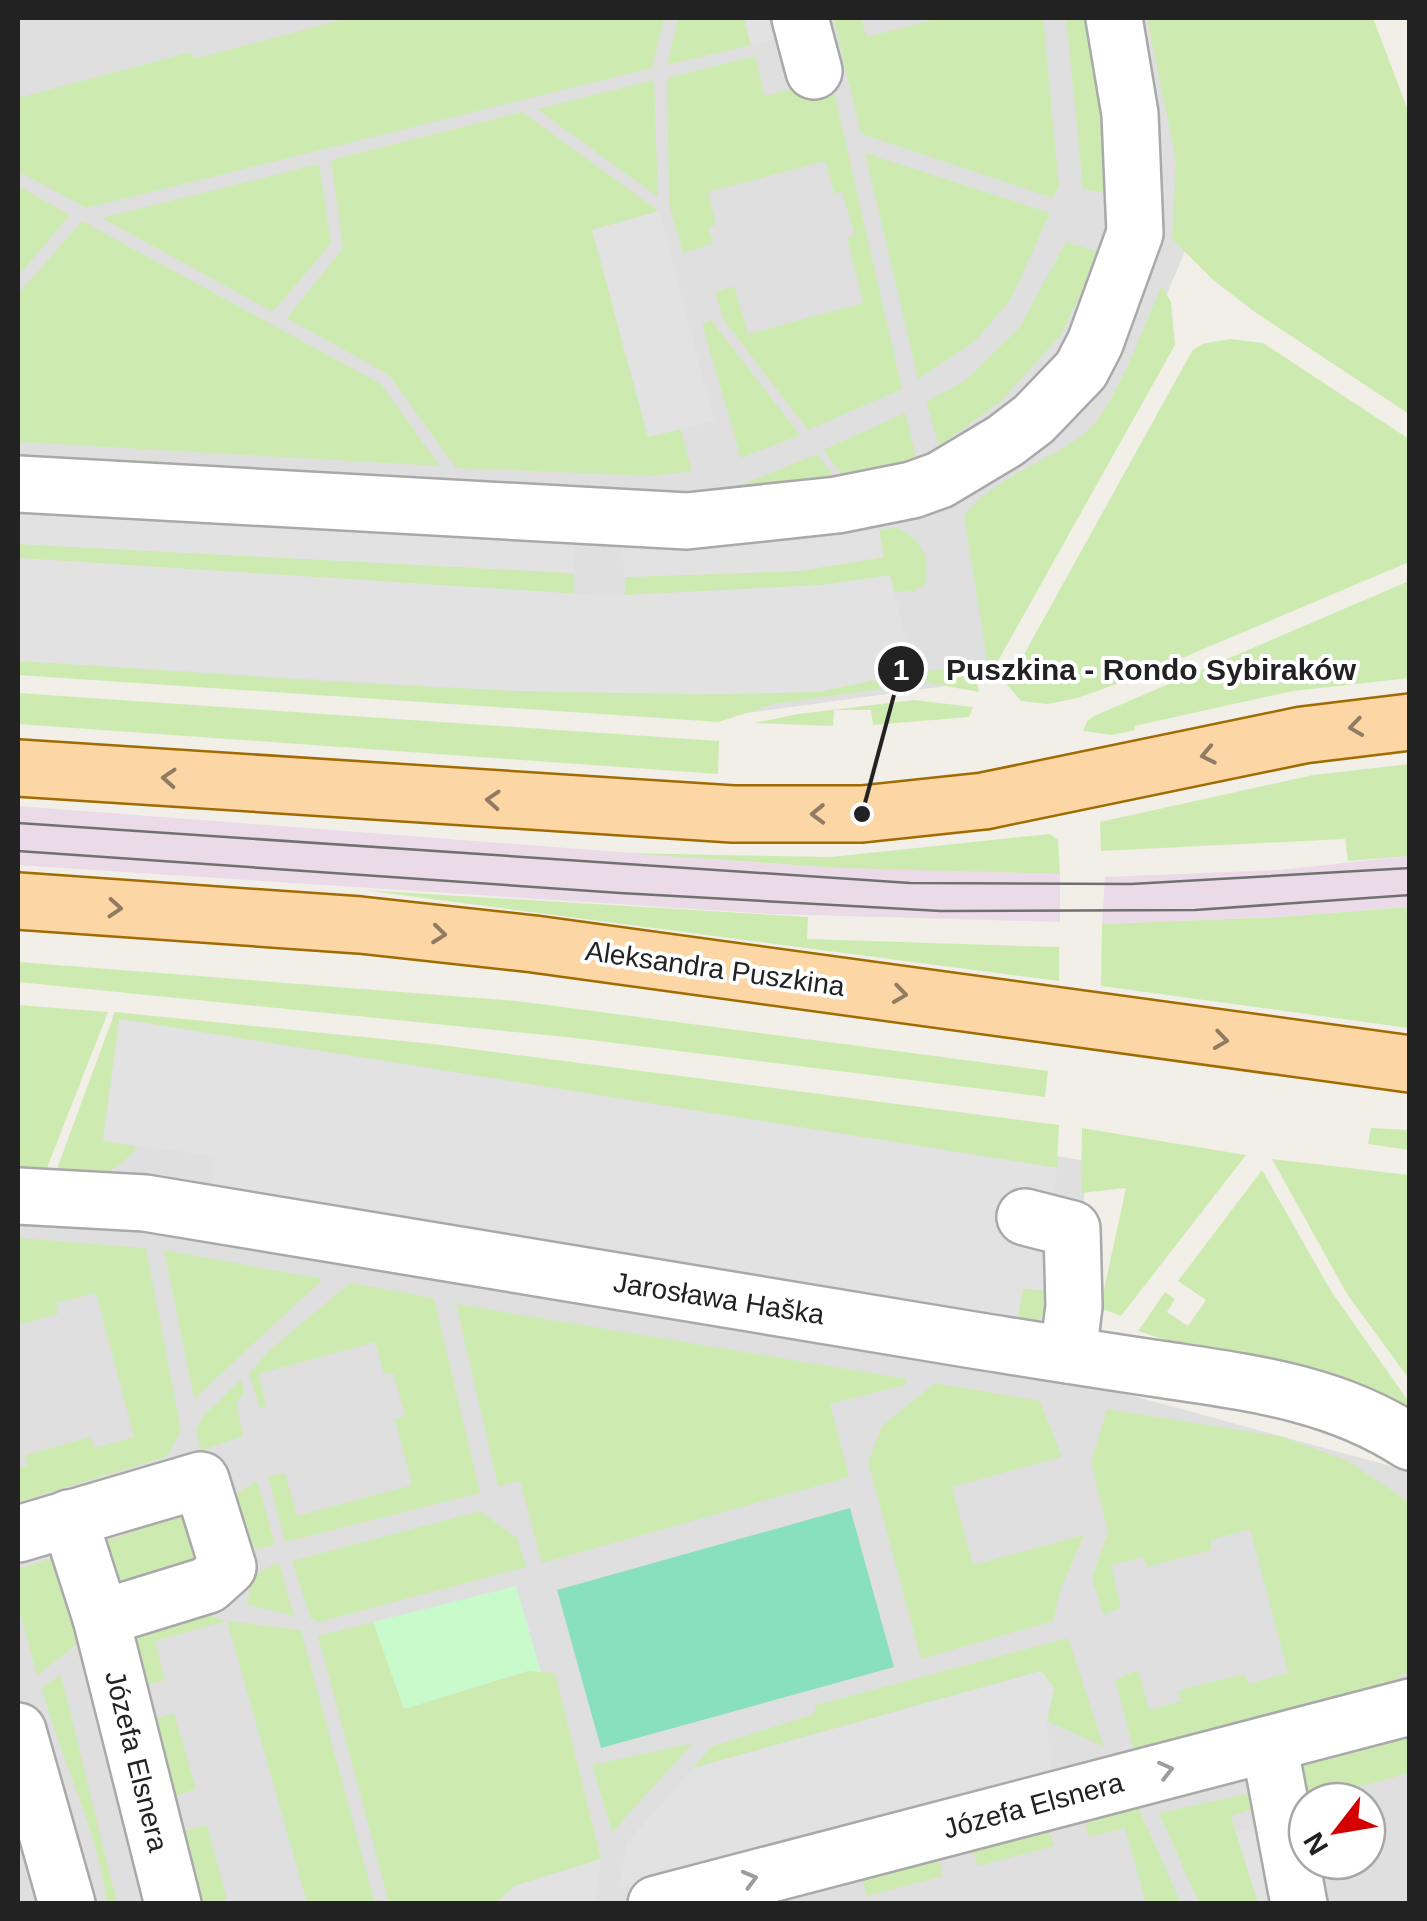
<svg xmlns="http://www.w3.org/2000/svg" width="1427" height="1921" font-family="Helvetica,sans-serif">
<style>
.residential{fill:#e0dfdf;fill-rule:evenodd}
.industrial{fill:#ebdbe8}
.grass{fill:#cdebb0}
.park{fill:#c8facc}
.pitch{fill:#88e0be}
.parking{fill:#e2e2e2}
.lines{fill:none;stroke-linecap:round;stroke-linejoin:round}
.minor-casing{stroke:#a9a9a9;stroke-width:60}
.major-casing{stroke:#a06b00;stroke-width:60}
.minor{stroke:#fff;stroke-width:55}
.major{stroke:#fcd6a4;stroke-width:55}
.tram{stroke:#707070;stroke-width:2.5}
.oneway{stroke:#8f7c63}
.oneway2{stroke:#9c9c9c}
.labels{text-anchor:middle;stroke-width:8;stroke-linejoin:round;paint-order:stroke}
.street-label{font-size:28px;fill:#222;stroke:#fff}
.leader{fill:none;stroke:#222;stroke-width:4}
.callout-dot{fill:#222;stroke:#fff;stroke-width:4}
.mark-label{font-size:30px;text-anchor:middle;font-weight:bold;fill:#fff}
.callout-label{font-size:30px;text-anchor:middle;font-weight:bold;fill:#222;stroke:#fff;stroke-width:8;stroke-linejoin:round;paint-order:stroke}
</style>
<rect width="100%" height="100%" fill="#f2efe9"/>
<!-- residential -->
<g class="residential">
<path d="M18 18H1172L1208 196 1110 430 968 511 990 680 717 717 18 669Z"/>
<path d="M114 1012 1088 1161 1064 1377 1409 1471V1903L18 1904V1164L78 1170ZM1307 1801H1367V1861H1307Z"/>
</g>
<!-- industrial -->
<g class="industrial">
<path d="M18 806 776 864 1060 874V922L770 914 18 865Z"/>
<path d="M1409 856V907L1278 917 1102 924 1105 877 1278 870Z"/>
</g>
<!-- grass -->
<g class="grass">
<path d="M348 18H664L652 68 86 208 18 171V98L191 52 194 59Z"/>
<path d="M678 18H744L751 45 667 65Z"/>
<path d="M833 18H861L867 37 940 18H1043L1059 187 1053 198 861 134Z"/>
<path d="M1066 18H1095L1116 195 1083 189Z"/>
<path d="M1147 18H1373L1409 113V414L1252 310 1212 279 1172 239 1176 161Z"/>
<path d="M755 56 765 96 831 79 902 389 808 430 723 319 715 292 734 286 748 334 863 303 847 238 855 235 842 192 834 193 825 161 708 192 716 225 708 227 713 244 683 253 669 204 667 78Z"/>
<path d="M654 80 658 197 537 109Z"/>
<path d="M522 112 659 211 593 230 648 436 680 428 692 471 652 476 456 468 389 375 287 318 343 248 331 160Z"/>
<path d="M865 153 1050 213 1011 299 974 342 918 379Z"/>
<path d="M319 164 331 243 273 312 102 218Z"/>
<path d="M18 186 70 215 18 276Z"/>
<path d="M82 221 381 384 440 466 18 442V294Z"/>
<path d="M1066 242 1100 252 1061 335 1000 402 939 446 926 402 966 380 1019 328Z"/>
<path d="M1162 285 1171 302 1175 345 994 668 987 660 964 516C993 477 1046 463 1084 434 1114 411 1145 322 1162 285Z"/>
<path d="M711 320 800 435 741 458 702 324Z"/>
<path d="M1230 339 1263 343 1409 439V562L1137 677 1074 699 1047 704 1021 701 1007 685 1192 351 1202 344Z"/>
<path d="M905 413 916 457 846 479 823 450Z"/>
<path d="M817 454 836 480 754 491 741 485Z"/>
<path d="M898 528C923 541 930 557 925 584L914 591 894 592 889 576 822 585 625 595V577L799 571 883 557 879 529Z"/>
<path d="M18 544 573 573V594L18 558Z"/>
<path d="M1409 581V678L1293 691 1134 726 1135 730 1112 735 1083 731 1087 721 1094 716Z"/>
<path d="M18 661C217 673 417 690 616 693 717 694 821 701 917 669L920 673 973 663 979 692 929 683 908 685 773 704 719 722 18 675Z"/>
<path d="M18 693 719 741 718 774 18 724Z"/>
<path d="M914 700 973 707 969 717 873 725 871 710H834L833 726 755 723 798 714Z"/>
<path d="M1409 764V856L1348 861 1345 839 1101 851 1100 822 1313 775Z"/>
<path d="M1050 834 1058 840 1060 874 840 868 620 853 831 857Z"/>
<path d="M363 890 808 917 807 939 1059 947V981Z"/>
<path d="M1409 907V1028L1101 986 1102 924 1278 917Z"/>
<path d="M18 962 517 1001 1048 1071 1045 1097 566 1037 18 982Z"/>
<path d="M18 1005 108 1012 45 1173 18 1170Z"/>
<path d="M115 1012 433 1044 1059 1125 1057 1168 120 1019 103 1140 137 1147C109 1181 96 1175 55 1174Z"/>
<path d="M1082 1128 1246 1155 1121 1316 1100 1308 1126 1188 1081 1193Z"/>
<path d="M1371 1128 1409 1130V1150L1368 1144Z"/>
<path d="M1272 1159 1409 1175V1379L1347 1294Z"/>
<path d="M1262 1170 1331 1291 1409 1402V1409C1322 1373 1227 1362 1138 1331L1165 1292 1175 1299 1167 1312 1188 1326 1206 1300 1178 1281Z"/>
<path d="M18 1238 146 1248 181 1431 166 1457 18 1502V1468L28 1465 25 1455 91 1437 94 1448 134 1437 96 1293 56 1303 58 1314 18 1325Z"/>
<path d="M1049 1244 1051 1303 1037 1322 1017 1323 1023 1288 1044 1291Z"/>
<path d="M164 1250 323 1279 194 1399Z"/>
<path d="M350 1283 434 1298 480 1493 285 1542 268 1476 285 1473 297 1516 412 1485 395 1419 405 1415 393 1373 384 1374 375 1342 258 1374 267 1406 260 1408 249 1373 272 1348Z"/>
<path d="M456 1304 907 1379 905 1385 830 1404 849 1477 542 1563 520 1481 498 1486Z"/>
<path d="M241 1379 244 1393 236 1402 243 1436 201 1451 196 1430 204 1415Z"/>
<path d="M935 1383 1040 1401 1062 1457 952 1487 973 1565 1084 1535 1061 1588 1053 1621 921 1659 868 1462 882 1426Z"/>
<path d="M1107 1409 1283 1437 1348 1461 1409 1502 1410 1672 1399 1676 1403 1690 1135 1756 1115 1680 1138 1670 1149 1710 1181 1701 1179 1690 1244 1674 1248 1684 1288 1673 1250 1529 1210 1540 1212 1550 1147 1567 1143 1557 1111 1565 1121 1608 1103 1615 1092 1578 1108 1532 1091 1462Z"/>
<path d="M257 1481 275 1544 258 1549 239 1541 226 1500Z"/>
<path d="M480 1511 517 1538 526 1567 319 1622 311 1619 292 1561Z"/>
<path d="M179 1516 195 1518 212 1559 114 1591 103 1542Z"/>
<path d="M68 1553 90 1634 37 1675 18 1605V1569Z"/>
<path d="M279 1563 294 1616 248 1605C248 1580 256 1571 279 1563Z"/>
<path d="M179 1607 227 1621 301 1630 375 1903H307L227 1621 155 1641 165 1680 135 1688 126 1632Z"/>
<path d="M373 1622 404 1709 528 1671 555 1673 601 1859 514 1886 498 1903H389L318 1636Z"/>
<path d="M1068 1638 1104 1747 1047 1721 1054 1688 1041 1671 693 1768 711 1747 814 1714 816 1705Z"/>
<path d="M61 1675 117 1903H107C97 1829 61 1760 42 1688Z"/>
<path d="M174 1713 196 1789 166 1799 144 1722Z"/>
<path d="M1409 1721V1773L1326 1796V1801H1307L1292 1763Z"/>
<path d="M693 1743 612 1832 592 1765Z"/>
<path d="M1256 1792 1261 1806 1231 1816 1258 1903H1199L1159 1813Z"/>
<path d="M1133 1796 1181 1903H1146L1125 1828 1089 1837 1082 1812Z"/>
<path d="M1045 1819 1054 1846 978 1866 969 1841Z"/>
<path d="M207 1825 227 1900 193 1903 173 1834Z"/>
<path d="M935 1849 943 1876 867 1896 860 1869Z"/>
</g>
<!-- park -->
<path class="park" d="M516 1586 541 1672 528 1671 404 1709 373 1622Z"/>
<!-- pitch -->
<path class="pitch" d="M850 1508 894 1667 601 1748 557 1590Z"/>
<!-- parking -->
<g class="parking">
<path d="M744 18H777L782 37 751 45Z"/>
<path d="M659 211 714 421 648 437 592 230Z"/>
<path d="M18 512 574 544 573 573 18 544Z"/>
<path d="M879 529 884 557 799 571 625 577 622 546 731 545 811 540Z"/>
<path d="M18 558 613 596 822 585 890 575 914 671 819 692 716 694 516 691 18 661Z"/>
<path d="M119 1019 1057 1168 1044 1291 1023 1288 1017 1323 211 1192 216 1156 103 1141Z"/>
<path d="M1041 1671 1054 1688 1047 1721 1051 1769 619 1889 626 1844 693 1768Z"/>
<path d="M1266 1823 1288 1903H1258L1236 1832Z"/>
<path d="M601 1859 595 1903H496L514 1886Z"/>
</g>
<g class="lines">
<!-- minor casing -->
<g class="minor-casing">
<g id="minor">
<path d="M800 18 814 71"/>
<path d="M18 484 687 521 837 505 912 490 940 480 1005 441 1034 419 1081 370 1095 343 1135 233 1130 114 1114 18"/>
<path d="M18 1196 145 1203C423 1249 701 1295 979 1341 1042 1351 1104 1361 1166 1370 1252 1383 1335 1393 1410 1442"/>
<path d="M1025 1217 1072 1229 1074 1306 1068 1355"/>
<path d="M69 1518 101 1618 173 1904"/>
<path d="M18 1534 201 1480 228 1567 208 1585 101 1618"/>
<path d="M18 1731 67 1904"/>
<path d="M1269 1744 1299 1904"/>
<path d="M656 1904 1410 1707"/>
</g>
</g>
<!-- major casing -->
<g class="major-casing">
<g id="major">
<path d="M18 768 733 814H862L984 801 1303 735 1410 722"/>
<path d="M18 901 360 925 534 944 1410 1064"/>
</g>
</g>
<!-- minor -->
<use href="#minor" class="minor"/>
<!-- major -->
<use href="#major" class="major"/>
<!-- tram -->
<g class="tram">
<path d="M18 823 910 883 1131 884 1410 868"/>
<path d="M18 851 620 893 941 911 1195 910 1410 895"/>
</g>
</g>
<!-- one-way arrows -->
<defs><path id="oneway-chevron" d="M-2-3.5L2.5 0L-2 3.5" fill="none" stroke-width="1.6" stroke-linecap="round" stroke-linejoin="round" transform="scale(2.5)"/></defs>
<g class="oneway">
<use href="#oneway-chevron" transform="translate(1356 727) rotate(172)"/>
<use href="#oneway-chevron" transform="translate(1208 755) rotate(168)"/>
<use href="#oneway-chevron" transform="translate(169 778) rotate(-176)"/>
<use href="#oneway-chevron" transform="translate(493 800) rotate(-176)"/>
<use href="#oneway-chevron" transform="translate(818 814) rotate(179)"/>
<use href="#oneway-chevron" transform="translate(115 908) rotate(4)"/>
<use href="#oneway-chevron" transform="translate(439 934) rotate(6)"/>
<use href="#oneway-chevron" transform="translate(900 994) rotate(8)"/>
<use href="#oneway-chevron" transform="translate(1221 1040) rotate(8)"/>
</g>
<g class="oneway2">
<use href="#oneway-chevron" transform="translate(1166 1770) rotate(-14)"/>
<use href="#oneway-chevron" transform="translate(750 1879) rotate(-15)"/>
</g>
<g class="labels">
<!-- street labels -->
<g class="street-label">
<text transform="translate(715 968) rotate(8)" y="10">Aleksandra Puszkina</text>
<text transform="translate(719 1298) rotate(9)" y="10">Jarosława Haška</text>
<text transform="translate(137 1761) rotate(76)" y="10">Józefa Elsnera</text>
<text transform="translate(1033 1805) rotate(-15)" y="10">Józefa Elsnera</text>
</g>
</g>
<!-- callouts -->
<path class="leader" d="M862 814L901 669"/>
<g class="callout-dot">
<circle cx="862" cy="814" r="10"/>
<circle cx="901" cy="669" r="25"/>
</g>
<g class="mark-label">
<text x="901" y="680">1</text>
</g>
<g class="callout-label">
<text x="1151" y="680">Puszkina - Rondo Sybiraków</text>
</g>
<!-- border -->
<rect width="1427" height="1921" fill="none" stroke="#222222" stroke-width="40"/>
<!-- north arrow -->
<g transform="translate(1337 1831) rotate(239)"><circle r="48" fill="#ffffff" stroke="#a7a7a7" stroke-width="2.5"/>
<path d="M0-8L18 38L0 25L-18 38Z" fill="#d40000"/>
<text y="-15" font-size="28" font-weight="bold" text-anchor="middle" fill="#222222">N</text>
</g>
</svg>
